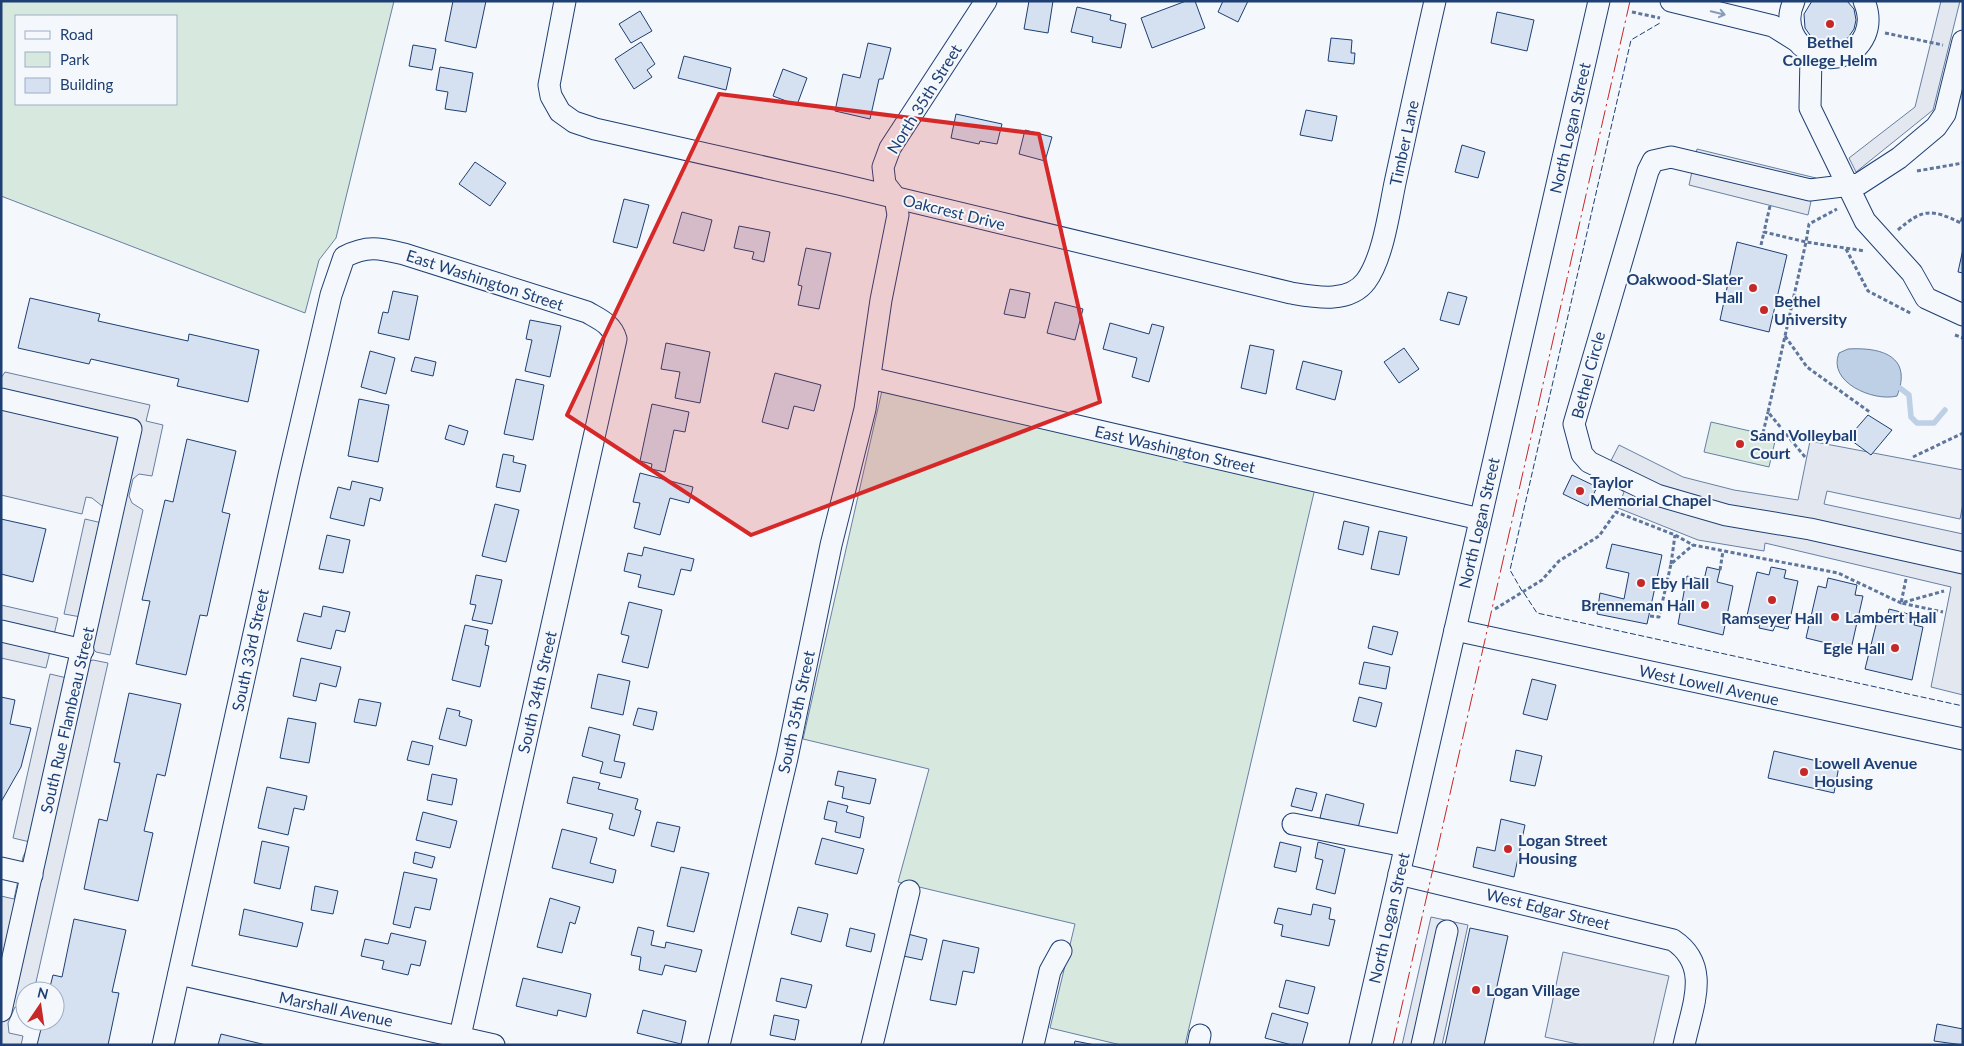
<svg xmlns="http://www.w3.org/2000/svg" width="1964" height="1046" font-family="Lato,sans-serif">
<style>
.green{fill:#d7e8df;stroke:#687fa3;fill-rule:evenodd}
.parking{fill:#e3e8f0;stroke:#687fa3}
.water{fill:#bed0e5;stroke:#687fa3}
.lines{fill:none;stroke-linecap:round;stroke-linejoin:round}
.stream{stroke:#bed0e5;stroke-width:5.5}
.building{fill:#d5e0f0;stroke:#1d3f73}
.minor-casing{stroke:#1d3f73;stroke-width:23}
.path{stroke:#5e769c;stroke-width:3;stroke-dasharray:4 2.5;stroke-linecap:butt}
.minor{stroke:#f4f7fb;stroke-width:21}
.fence{stroke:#1d3f73;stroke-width:1;stroke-dasharray:6 2.5;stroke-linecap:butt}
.power{stroke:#c62828;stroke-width:1;stroke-dasharray:18 4 2.5 4;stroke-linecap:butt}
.oneway{stroke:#889bb7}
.marked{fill:#d62828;fill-opacity:0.2;stroke:#d62828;stroke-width:4;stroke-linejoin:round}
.poi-dot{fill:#c62828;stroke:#f4f7fb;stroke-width:2}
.labels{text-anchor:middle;stroke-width:4;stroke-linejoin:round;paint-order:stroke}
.poi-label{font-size:16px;font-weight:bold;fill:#1d3f73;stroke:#f4f7fb;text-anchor:start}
.street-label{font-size:16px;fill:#1d3f73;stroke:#f4f7fb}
</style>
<rect width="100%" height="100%" fill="#f4f7fb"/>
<!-- green -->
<g class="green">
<path d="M1 1H394L336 238 319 260 305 313 1 196ZM16 16H176V104H16Z"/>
<path d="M883 386 1316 484 1185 1045H1121L1050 1028 1075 924 898 882 929 769 803 739Z"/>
<path d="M1711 422 1776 437 1769 467 1704 452Z"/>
</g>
<!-- parking -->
<g class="parking">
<path d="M1941 1H1960L1933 110 1856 172 1849 158 1915 107Z"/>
<path d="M1697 149 1816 178 1808 215 1689 185Z"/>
<path d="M5 372 150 405 146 421 163 425 152 476 139 474 133 479 129 496 132 503 143 510 110 655 96 652 76 629 81 617 64 614 85 519 102 523 104 513 102 506 92 498 86 497 82 514 1 495V378Z"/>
<path d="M1810 441 1963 470V504L1960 519 1827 491 1824 504 1963 534V695L1931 687 1951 587 1765 543 1764 551 1698 540 1618 508 1624 492 1602 478 1619 445 1683 477 1734 490 1798 500Z"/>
<path d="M1 605 58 618 46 668 1 658Z"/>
<path d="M93 660 108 663 34 991H25V1009L15 1007 8 1023 9 1033 23 1036 21 1045H1V896L14 899 23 857 30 842 13 838 50 674 67 678 69 668Z"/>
<path d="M1431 917 1468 925 1442 1045H1402Z"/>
<path d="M1563 952 1669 976 1653 1045H1582L1545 1037Z"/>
</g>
<!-- water -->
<path class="water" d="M1848 349C1881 347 1913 356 1897 396 1873 402 1827 382 1839 353Z"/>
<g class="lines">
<!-- stream -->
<path class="stream" d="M1900 388 1909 395 1911 417 1917 423H1934L1945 410"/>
</g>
<!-- building -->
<g class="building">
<path d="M453 1H486L476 48 445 41Z"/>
<path d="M1029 1H1053L1048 33 1024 29Z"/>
<path d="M1186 1H1195L1205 28 1152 48 1141 18Z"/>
<path d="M1223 1H1248L1238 22 1218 12Z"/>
<path d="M1812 1H1847L1854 9 1856 20 1854 29 1847 39 1836 45 1822 43 1812 38 1805 28 1804 14Z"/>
<path d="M1077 7 1111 15 1110 20 1126 24 1121 48 1092 42 1093 37 1071 32Z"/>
<path d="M640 11 652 31 631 43 619 24Z"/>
<path d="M1497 12 1534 20 1527 51 1491 43Z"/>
<path d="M1331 38 1352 40 1351 53H1355L1354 64 1328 61Z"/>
<path d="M641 42 655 64 647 70 652 77 634 89 615 59Z"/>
<path d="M868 43 891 48 883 79H879L870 119 835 111 843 74 860 78Z"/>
<path d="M413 45 436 49 432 70 409 66Z"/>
<path d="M684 56 731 68 726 90 678 78Z"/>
<path d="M440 67 473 73 466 112 445 109 448 92 436 90Z"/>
<path d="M783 69 807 78 797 105 773 96Z"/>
<path d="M1306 110 1337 116 1332 141 1300 135Z"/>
<path d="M956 114 1002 124 997 144 980 141 979 144 951 138Z"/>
<path d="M1025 130 1052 137 1045 161 1019 154Z"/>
<path d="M1462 145 1485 152 1478 178 1455 172Z"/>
<path d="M475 162 506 183 490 206 459 184Z"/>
<path d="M624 199 649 205 637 248 613 242Z"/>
<path d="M682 212 712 220 704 251 673 243Z"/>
<path d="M739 226 770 232 764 262 752 259 754 252 734 248Z"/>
<path d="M1737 242 1787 255 1769 332 1720 320Z"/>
<path d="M806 248 831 253 819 309 798 305 802 286 798 285Z"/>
<path d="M1963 249V273L1958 272Z"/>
<path d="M1010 289 1030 293 1025 318 1004 314Z"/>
<path d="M393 291 418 296 409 340 378 333 383 312 388 313Z"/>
<path d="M1448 292 1467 297 1459 325 1440 320Z"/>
<path d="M30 298 100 314 98 321 188 341 189 334 259 350 248 402 177 386 179 379 91 359 89 364 18 348Z"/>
<path d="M1055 302 1083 309 1075 340 1047 333Z"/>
<path d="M530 320 561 326 550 377 525 371 532 340 526 339Z"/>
<path d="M1110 323 1149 334 1152 324 1164 327 1149 382 1132 377 1137 358 1103 349Z"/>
<path d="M666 343 710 352 700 403 675 398 680 372 661 369Z"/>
<path d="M1250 345 1274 350 1266 394 1241 388Z"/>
<path d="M1404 348 1419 369 1399 383 1384 362Z"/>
<path d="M370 351 395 358 386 394 361 387Z"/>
<path d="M415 357 436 362 433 376 411 371Z"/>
<path d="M1303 361 1342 371 1335 400 1296 389Z"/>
<path d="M775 373 821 385 814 411 794 406 788 429 762 422Z"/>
<path d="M516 379 544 385 533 440 504 434Z"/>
<path d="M359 399 389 405 378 462 348 456Z"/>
<path d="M652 404 689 412 685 432 674 430 665 472 651 469 652 464 640 461Z"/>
<path d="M1868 415 1892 430 1871 455 1848 438Z"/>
<path d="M449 425 468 431 464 445 445 439Z"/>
<path d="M187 439 236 451 222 512 230 514 207 616 200 615 186 675 136 664 150 601 142 600 165 500 173 502Z"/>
<path d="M503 454 514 456 513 462 526 465 520 492 496 487Z"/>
<path d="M640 473 693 487 689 503 670 498 660 535 634 528 640 503 633 502Z"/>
<path d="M1572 475 1597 487 1588 506 1563 494Z"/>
<path d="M352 481 383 488 380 501 370 498 364 526 330 518 338 487 350 490Z"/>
<path d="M495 504 519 510 506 562 482 556Z"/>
<path d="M1 519 46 529 33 582 1 574Z"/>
<path d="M1344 521 1369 527 1363 555 1338 549Z"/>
<path d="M1379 531 1407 537 1399 575 1371 569Z"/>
<path d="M327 535 350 540 343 573 319 569Z"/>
<path d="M1612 544 1662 555 1647 624 1597 614 1600 593 1624 599 1629 573 1606 568Z"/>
<path d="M644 547 694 559 691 571 681 569 674 595 638 587 641 575 624 571 628 553 642 556Z"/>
<path d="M1707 567 1720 570 1717 582 1733 586 1723 635 1678 624 1687 576 1704 580Z"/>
<path d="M1771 567 1786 570 1784 578 1798 581 1788 629 1775 626 1773 631 1759 628 1760 623 1746 620 1757 572 1769 575Z"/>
<path d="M476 575 502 580 492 624 472 620 476 605 470 604Z"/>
<path d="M1828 578 1857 585 1855 595 1863 596 1851 649 1806 638 1818 586 1826 588Z"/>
<path d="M629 602 662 610 648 668 622 662 629 636 621 634Z"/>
<path d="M323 606 350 612 345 632 336 630 331 649 297 641 304 613 321 617Z"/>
<path d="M1889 609 1916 616 1914 625 1923 627 1912 680 1865 669 1878 617 1887 619Z"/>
<path d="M465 625 488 630 485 645 489 646 480 687 452 680Z"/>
<path d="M1373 626 1398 632 1392 655 1368 648Z"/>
<path d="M301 658 341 667 336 687 320 683 316 701 293 696Z"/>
<path d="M1364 662 1390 667 1386 689 1359 684Z"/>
<path d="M598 674 630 681 623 715 591 708Z"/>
<path d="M1532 679 1556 685 1547 720 1523 714Z"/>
<path d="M129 693 181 704 165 776 157 774 144 831 153 833 138 901 84 889 99 819 107 821 120 763 114 762Z"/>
<path d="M1 697 15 700 10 724 31 728 21 767 1 802Z"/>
<path d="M1359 697 1382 703 1376 727 1353 721Z"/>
<path d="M359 699 381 703 376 726 354 722Z"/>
<path d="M447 708 460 711 459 716 472 720 466 746 439 739Z"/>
<path d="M638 708 657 712 653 730 633 725Z"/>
<path d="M288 718 316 723 309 763 280 758Z"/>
<path d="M589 727 620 735 614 761 625 763 621 778 600 773 603 762 582 756Z"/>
<path d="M412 741 433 746 429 765 407 760Z"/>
<path d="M1516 750 1542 756 1535 786 1510 781Z"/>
<path d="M1774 751 1839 766 1834 793 1768 778Z"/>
<path d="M838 771 876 779 870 804 842 798 844 787 835 785Z"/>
<path d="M432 774 457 779 452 805 427 800Z"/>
<path d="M573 777 600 783 598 789 638 799 635 809 641 811 634 836 609 829 613 814 567 803Z"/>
<path d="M267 787 307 796 304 810 294 808 288 835 258 828Z"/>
<path d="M1296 788 1317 793 1312 811 1291 806Z"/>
<path d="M1326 794 1364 804 1358 828 1320 818Z"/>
<path d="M828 801 848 806 846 812 864 817 860 838 835 832 837 822 824 819Z"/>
<path d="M423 812 457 821 450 848 416 840Z"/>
<path d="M1501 819 1525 825 1514 877 1473 867 1477 847 1495 851Z"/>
<path d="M657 822 680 827 674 852 651 846Z"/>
<path d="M562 829 597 838 590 863 616 870 613 883 552 868Z"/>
<path d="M822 838 864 849 857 874 815 864Z"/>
<path d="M262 841 289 847 280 889 254 883Z"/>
<path d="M1280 842 1301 847 1296 872 1274 867Z"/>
<path d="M1318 842 1345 849 1335 894 1316 889 1323 860 1315 858Z"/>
<path d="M415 852 435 857 432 868 413 863Z"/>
<path d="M681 867 709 873 694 932 667 926Z"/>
<path d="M404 872 437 879 430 910 415 907 410 928 393 924Z"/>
<path d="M315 886 338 891 333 914 311 910Z"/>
<path d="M550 898 580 907 575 924 570 922 562 953 537 947Z"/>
<path d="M1313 904 1331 908 1329 919 1335 920 1329 946 1281 936 1283 925 1274 923 1278 908 1311 915Z"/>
<path d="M798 907 828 914 821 942 791 934Z"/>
<path d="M244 909 303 923 297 947 239 935Z"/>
<path d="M74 919 126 930 112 992 119 993 108 1045H37L43 1021H55V991H49L53 975 62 977Z"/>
<path d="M638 927 654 931 651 945 665 948 666 942 702 950 696 972 665 965 662 975 639 970 641 957 631 955Z"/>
<path d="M850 928 875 934 871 952 846 946Z"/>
<path d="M1470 928 1508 936 1484 1045H1445Z"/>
<path d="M391 933 426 941 420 966 411 964 408 975 382 969 384 961 361 956 365 939 388 944Z"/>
<path d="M904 933 927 939 922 960 899 955Z"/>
<path d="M943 940 979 948 974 973 963 971 956 1005 930 1000Z"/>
<path d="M523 978 591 994 586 1017 558 1010 557 1016 516 1006Z"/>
<path d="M781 978 812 985 806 1008 776 1001Z"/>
<path d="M1286 980 1315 987 1308 1014 1279 1007Z"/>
<path d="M643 1010 686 1021 681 1044 637 1033Z"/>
<path d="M1272 1013 1308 1023 1302 1045H1292L1265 1038Z"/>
<path d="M774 1015 799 1020 795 1040 770 1035Z"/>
<path d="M1937 1024 1963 1029V1045L1934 1041Z"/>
<path d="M221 1034 266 1045H218Z"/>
<path d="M1075 1041 1095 1045H1074Z"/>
</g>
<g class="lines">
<!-- minor casing -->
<g class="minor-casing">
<g id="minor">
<path d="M565 1 549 85 551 96 560 112 574 122 595 129 839 184 1291 293C1315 297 1349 304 1366 281 1383 258 1389 212 1395 183 1408 123 1421 62 1435 1"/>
<path d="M1671 1 1773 26 1797 41"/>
<path d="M1794 1C1772 50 1844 81 1865 35 1870 23 1869 13 1864 1"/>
<path d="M1963 41 1945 114 1936 127 1899 158 1859 184 1810 190 1671 157 1653 161 1648 171 1574 424 1582 454 1589 462 1657 495 1726 515 1810 529 1963 563"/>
<path d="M1811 54 1810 108 1865 221 1912 273 1926 298 1963 315"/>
<path d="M870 378 1480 519"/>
<path d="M1 399 131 429 1 1011"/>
<path d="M1455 630 1963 739"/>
<path d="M1 631 83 650"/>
<path d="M1293 824 1405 846"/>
<path d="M1 868 32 875"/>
<path d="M1399 874 1673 940C1712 966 1692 1006 1684 1045"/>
<path d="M179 974 494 1045"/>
<path d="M163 1045 289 475 331 295 344 257C367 245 379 248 404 254L587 312C599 319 612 324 616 339L458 1045"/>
<path d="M719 1045 787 758 831 545 865 409 881 300 898 215 895 197 885 184 883 167 890 148 986 1"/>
<path d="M872 1045 909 891"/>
<path d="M1033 1045 1050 971 1061 951"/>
<path d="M1198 1045 1200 1035"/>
<path d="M1360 1045 1599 1"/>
<path d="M1422 1045 1447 931"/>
</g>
</g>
<!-- path -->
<g class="path">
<path d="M1632 12 1660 18"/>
<path d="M1885 33 1943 45"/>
<path d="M1917 171 1963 163"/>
<path d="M1770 206 1764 232 1806 242 1809 224 1837 209"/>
<path d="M1898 230C1923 208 1932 209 1961 223L1963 215"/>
<path d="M1761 245 1764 232"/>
<path d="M1846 249 1868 291 1912 314"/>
<path d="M1955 335 1963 338"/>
<path d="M1785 336 1807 367 1871 413"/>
<path d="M1763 433 1768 412"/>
<path d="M1805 457 1768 412 1806 242 1865 251"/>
<path d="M1913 457 1963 433"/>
<path d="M1671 564 1675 535"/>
<path d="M1720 570 1723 551"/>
<path d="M1906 579 1901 603 1943 612"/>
<path d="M1495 609 1542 580 1559 561 1599 536 1616 512 1675 535 1693 545 1838 573 1901 603 1944 591"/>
<path d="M1650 616 1659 617 1671 564 1693 545"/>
</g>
<!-- minor -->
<use href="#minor" class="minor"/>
<!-- fence -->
<g class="fence">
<path d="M1522 591 1510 570 1631 40 1660 23"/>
<path d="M1524 593 1537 613 1963 706"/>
</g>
<!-- power -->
<path class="power" d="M1393 1045 1630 1"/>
</g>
<!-- one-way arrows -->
<defs><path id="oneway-shaft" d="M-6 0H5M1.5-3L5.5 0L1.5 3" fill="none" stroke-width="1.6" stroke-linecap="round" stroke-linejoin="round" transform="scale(1.25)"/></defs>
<use class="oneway" href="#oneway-shaft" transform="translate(1718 13) rotate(14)"/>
<!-- marked area -->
<path class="marked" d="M719 94 1039 134 1100 402 751 535 567 415Z"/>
<!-- markers -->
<g class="poi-dot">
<circle cx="1830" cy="24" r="5"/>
<circle cx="1753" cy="288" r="5"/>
<circle cx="1764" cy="310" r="5"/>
<circle cx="1740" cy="444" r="5"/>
<circle cx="1580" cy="491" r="5"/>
<circle cx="1641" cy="583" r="5"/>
<circle cx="1772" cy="600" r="5"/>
<circle cx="1705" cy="605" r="5"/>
<circle cx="1835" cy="617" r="5"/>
<circle cx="1895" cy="648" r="5"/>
<circle cx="1804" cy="772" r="5"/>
<circle cx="1508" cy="849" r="5"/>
<circle cx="1476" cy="990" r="5"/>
</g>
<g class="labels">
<!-- poi labels -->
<g class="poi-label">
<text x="1830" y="48" text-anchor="middle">Bethel<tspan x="1830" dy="18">College Helm</tspan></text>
<text x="1743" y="285" text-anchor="end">Oakwood-Slater<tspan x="1743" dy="18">Hall</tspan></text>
<text x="1774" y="307">Bethel<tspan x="1774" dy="18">University</tspan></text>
<text x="1750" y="441">Sand Volleyball<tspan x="1750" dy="18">Court</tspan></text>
<text x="1590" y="488">Taylor<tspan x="1590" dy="18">Memorial Chapel</tspan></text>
<text x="1651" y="589">Eby Hall</text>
<text x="1695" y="611" text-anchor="end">Brenneman Hall</text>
<text x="1845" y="623">Lambert Hall</text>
<text x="1772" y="624" text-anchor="middle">Ramseyer Hall</text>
<text x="1885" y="654" text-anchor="end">Egle Hall</text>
<text x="1814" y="769">Lowell Avenue<tspan x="1814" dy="18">Housing</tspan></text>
<text x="1518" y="846">Logan Street<tspan x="1518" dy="18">Housing</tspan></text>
<text x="1486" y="996">Logan Village</text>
</g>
<!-- street labels -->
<g class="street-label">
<text transform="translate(924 99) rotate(-58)" y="6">North 35th Street</text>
<text transform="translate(1570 128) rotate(-77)" y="6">North Logan Street</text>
<text transform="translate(1404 143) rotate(-78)" y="6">Timber Lane</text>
<text transform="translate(954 212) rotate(14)" y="6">Oakcrest Drive</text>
<text transform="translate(485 280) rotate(18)" y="6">East Washington Street</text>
<text transform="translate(1588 375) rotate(-75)" y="6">Bethel Circle</text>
<text transform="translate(1175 449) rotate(13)" y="6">East Washington Street</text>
<text transform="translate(1479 523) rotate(-77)" y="6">North Logan Street</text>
<text transform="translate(250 650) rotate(-78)" y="6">South 33rd Street</text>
<text transform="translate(1709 685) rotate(12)" y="6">West Lowell Avenue</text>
<text transform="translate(537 692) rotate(-77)" y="6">South 34th Street</text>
<text transform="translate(796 712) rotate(-78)" y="6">South 35th Street</text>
<text transform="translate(67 720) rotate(-77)" y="6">South Rue Flambeau Street</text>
<text transform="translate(1548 909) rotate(14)" y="6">West Edgar Street</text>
<text transform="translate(1389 918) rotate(-77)" y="6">North Logan Street</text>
<text transform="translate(336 1009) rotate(12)" y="6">Marshall Avenue</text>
</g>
</g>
<!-- border -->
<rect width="1964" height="1046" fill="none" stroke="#1d3f73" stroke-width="5"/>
<!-- legend -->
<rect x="15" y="15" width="162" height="90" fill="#f4f7fb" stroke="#9eadc5"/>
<rect x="25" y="31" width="25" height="8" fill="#f4f7fb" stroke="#9eadc5"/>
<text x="60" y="40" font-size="15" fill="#1d3f73">Road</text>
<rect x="25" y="52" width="25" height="15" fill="#d7e8df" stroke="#9eadc5"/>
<text x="60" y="65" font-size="15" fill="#1d3f73">Park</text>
<rect x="25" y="78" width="25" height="15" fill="#d5e0f0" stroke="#9eadc5"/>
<text x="60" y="90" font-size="15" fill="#1d3f73">Building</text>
<!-- north arrow -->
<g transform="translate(40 1006) rotate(13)"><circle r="24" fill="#f4f7fb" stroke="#9eadc5"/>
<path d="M0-4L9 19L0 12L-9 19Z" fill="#c62828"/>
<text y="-8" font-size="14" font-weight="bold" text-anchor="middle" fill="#1d3f73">N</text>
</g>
</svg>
